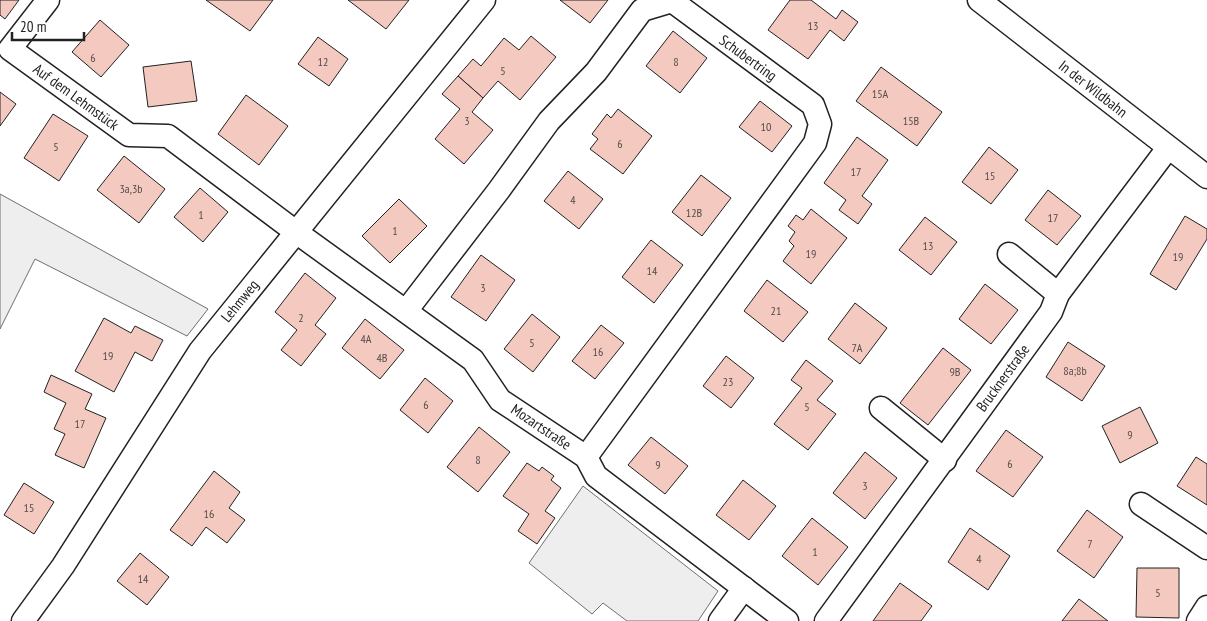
<svg xmlns="http://www.w3.org/2000/svg" width="1207" height="621" font-family="'PT Sans Narrow',sans-serif">
<style>
.green{fill:#eee;stroke:#6f6f6f}
.building{fill:#f3c9c0;stroke:#222}
.lines{fill:none;stroke-linecap:round;stroke-linejoin:round}
.street-casing{stroke:#222;stroke-width:25}
.street{stroke:#fff;stroke-width:22}
.labels{text-anchor:middle;stroke-width:4;stroke-linejoin:round;paint-order:stroke}
.number-label{font-size:12px;fill:#564c4a}
.street-label{font-size:15px;fill:#222;stroke:#fff}
</style>
<rect width="100%" height="100%" fill="#fff"/>
<!-- green -->
<g class="green">
<path d="M0 194 208 309 187 336 35 259 0 329Z"/>
<path d="M583 486 718 591 698 621H627L603 603 592 614 529 563Z"/>
</g>
<!-- building -->
<g class="building">
<path d="M0 0H19L5 19 0 15Z"/>
<path d="M206 0H273L250 31Z"/>
<path d="M348 0H409L386 29Z"/>
<path d="M560 0H608L590 23Z"/>
<path d="M790 0H811L836 19 842 10 858 22 844 41 830 30 808 59 768 30Z"/>
<path d="M100 20 129 45 101 77 72 52Z"/>
<path d="M673 31 707 58 680 93 646 66Z"/>
<path d="M531 36 556 57 520 100 498 81 483 98 458 76 473 59 481 66 504 38 519 50Z"/>
<path d="M318 37 348 59 329 86 298 64Z"/>
<path d="M191 61 197 101 148 107 143 67Z"/>
<path d="M881 67 942 112 917 146 856 101Z"/>
<path d="M458 76 483 98 472 112 493 130 464 164 435 139 460 109 442 94Z"/>
<path d="M0 92 16 104 0 126Z"/>
<path d="M246 95 288 126 259 165 218 134Z"/>
<path d="M760 101 792 126 772 152 739 127Z"/>
<path d="M618 109 652 136 623 174 590 149 598 139 592 134 607 114 611 118Z"/>
<path d="M53 114 88 136 59 181 24 158Z"/>
<path d="M857 137 888 160 862 196 872 204 858 224 839 210 846 200 824 183Z"/>
<path d="M989 147 1018 170 991 204 962 182Z"/>
<path d="M124 156 165 189 139 223 97 190Z"/>
<path d="M568 171 603 199 579 229 544 201Z"/>
<path d="M701 175 731 198 702 236 672 212Z"/>
<path d="M200 188 228 212 203 242 174 217Z"/>
<path d="M1048 190 1081 216 1057 245 1025 220Z"/>
<path d="M399 199 427 226 390 263 362 236Z"/>
<path d="M811 209 847 238 811 284 783 261 794 246 789 241 795 232 788 226 796 215 803 220Z"/>
<path d="M1185 216 1207 229V239L1176 290 1150 274Z"/>
<path d="M925 217 957 242 931 275 899 250Z"/>
<path d="M651 240 683 265 654 303 622 277Z"/>
<path d="M481 255 515 280 486 321 451 297Z"/>
<path d="M305 273 336 298 315 325 326 334 301 366 281 350 297 330 275 312Z"/>
<path d="M767 280 808 312 783 342 744 311Z"/>
<path d="M985 284 1018 310 991 344 959 319Z"/>
<path d="M855 303 887 328 860 364 828 339Z"/>
<path d="M532 314 560 337 533 372 504 349Z"/>
<path d="M104 318 131 333 135 326 163 340 152 361 135 352 114 392 75 371Z"/>
<path d="M365 319 404 350 380 379 342 348Z"/>
<path d="M601 325 624 343 595 379 572 361Z"/>
<path d="M1068 342 1105 366 1082 401 1046 377Z"/>
<path d="M943 348 971 370 928 425 900 403Z"/>
<path d="M726 356 754 378 731 408 703 386Z"/>
<path d="M806 360 833 381 817 400 836 414 808 450 774 424 802 388 791 380Z"/>
<path d="M51 375 92 394 85 409 106 418 84 468 55 455 65 434 54 429 66 403 44 392Z"/>
<path d="M425 378 453 401 428 433 400 410Z"/>
<path d="M1140 407 1158 443 1120 463 1102 426Z"/>
<path d="M479 427 510 452 478 492 447 467Z"/>
<path d="M1006 430 1043 457 1013 497 976 471Z"/>
<path d="M651 437 688 466 665 494 628 465Z"/>
<path d="M865 452 897 478 865 519 833 493Z"/>
<path d="M1196 457 1207 464V505L1177 486Z"/>
<path d="M527 463 539 471 542 467 554 476 551 480 561 488 545 511 555 518 537 544 518 531 529 514 503 496Z"/>
<path d="M214 471 240 492 229 508 245 520 227 543 206 527 192 546 170 530Z"/>
<path d="M743 480 776 506 749 540 716 515Z"/>
<path d="M24 483 54 502 34 534 4 515Z"/>
<path d="M1087 510 1123 537 1094 578 1057 551Z"/>
<path d="M812 518 848 547 818 585 782 556Z"/>
<path d="M970 528 1010 556 988 590 948 562Z"/>
<path d="M140 553 169 577 147 605 117 581Z"/>
<path d="M1137 568H1179V618L1136 617Z"/>
<path d="M900 583 932 606 921 621H873Z"/>
<path d="M1079 599 1108 621H1062Z"/>
</g>
<g class="lines">
<!-- street casing -->
<g class="street-casing">
<g id="street">
<path d="M48 0 10 49 129 135 168 136 296 232 473 360 500 400 586 457 596 476 787 621"/>
<path d="M979 0 1207 177"/>
<path d="M1009 254 1058 294"/>
<path d="M406 311 499 190 549 121 596 72 642 10 672 1 813 105 820 124 815 143 586 457"/>
<path d="M881 408 945 460"/>
<path d="M1141 504 1207 548"/>
<path d="M23 621 63 566 200 351 484 0"/>
<path d="M720 621 744 588"/>
<path d="M826 621 1051 312 1058 294 1168 148"/>
<path d="M1198 621 1207 607"/>
</g>
</g>
<!-- street -->
<use href="#street" class="street"/>
</g>
<g class="labels">
<!-- number labels -->
<g class="number-label">
<text x="813" y="30">13</text>
<text x="93" y="62">6</text>
<text x="323" y="66">12</text>
<text x="676" y="66">8</text>
<text x="503" y="75">5</text>
<text x="880" y="98">15A</text>
<text x="467" y="125">3</text>
<text x="911" y="125">15B</text>
<text x="766" y="131">10</text>
<text x="620" y="148">6</text>
<text x="56" y="151">5</text>
<text x="856" y="176">17</text>
<text x="990" y="180">15</text>
<text x="131" y="193">3a,3b</text>
<text x="573" y="204">4</text>
<text x="694" y="217">12B</text>
<text x="201" y="219">1</text>
<text x="1053" y="222">17</text>
<text x="395" y="235">1</text>
<text x="928" y="250">13</text>
<text x="811" y="258">19</text>
<text x="1178" y="261">19</text>
<text x="652" y="275">14</text>
<text x="483" y="292">3</text>
<text x="776" y="315">21</text>
<text x="301" y="322">2</text>
<text x="366" y="343">4A</text>
<text x="532" y="347">5</text>
<text x="857" y="352">7A</text>
<text x="598" y="356">16</text>
<text x="108" y="360">19</text>
<text x="382" y="362">4B</text>
<text x="1075" y="375">8a;8b</text>
<text x="955" y="376">9B</text>
<text x="728" y="386">23</text>
<text x="426" y="409">6</text>
<text x="807" y="411">5</text>
<text x="80" y="428">17</text>
<text x="1130" y="439">9</text>
<text x="478" y="464">8</text>
<text x="1010" y="468">6</text>
<text x="658" y="469">9</text>
<text x="865" y="490">3</text>
<text x="29" y="512">15</text>
<text x="209" y="518">16</text>
<text x="1090" y="548">7</text>
<text x="815" y="556">1</text>
<text x="979" y="563">4</text>
<text x="143" y="583">14</text>
<text x="1158" y="597">5</text>
</g>
<!-- street labels -->
<g class="street-label">
<text transform="translate(748 58) rotate(36)" y="5">Schubertring</text>
<text transform="translate(1093 89) rotate(38)" y="5">In der Wildbahn</text>
<text transform="translate(76 97) rotate(36)" y="5">Auf dem Lehmstück</text>
<text transform="translate(240 301) rotate(-51)" y="5">Lehmweg</text>
<text transform="translate(1003 378) rotate(-54)" y="5">Brucknerstraße</text>
<text transform="translate(541 427) rotate(34)" y="5">Mozartstraße</text>
</g>
</g>
<!-- scale -->
<path d="M12 32v8h72v-8" fill="none" stroke="#222222" stroke-width="2.5"/>
<text x="20" y="32" font-size="15" fill="#222222" stroke="#ffffff" stroke-width="4" paint-order="stroke">20 m</text>
</svg>
